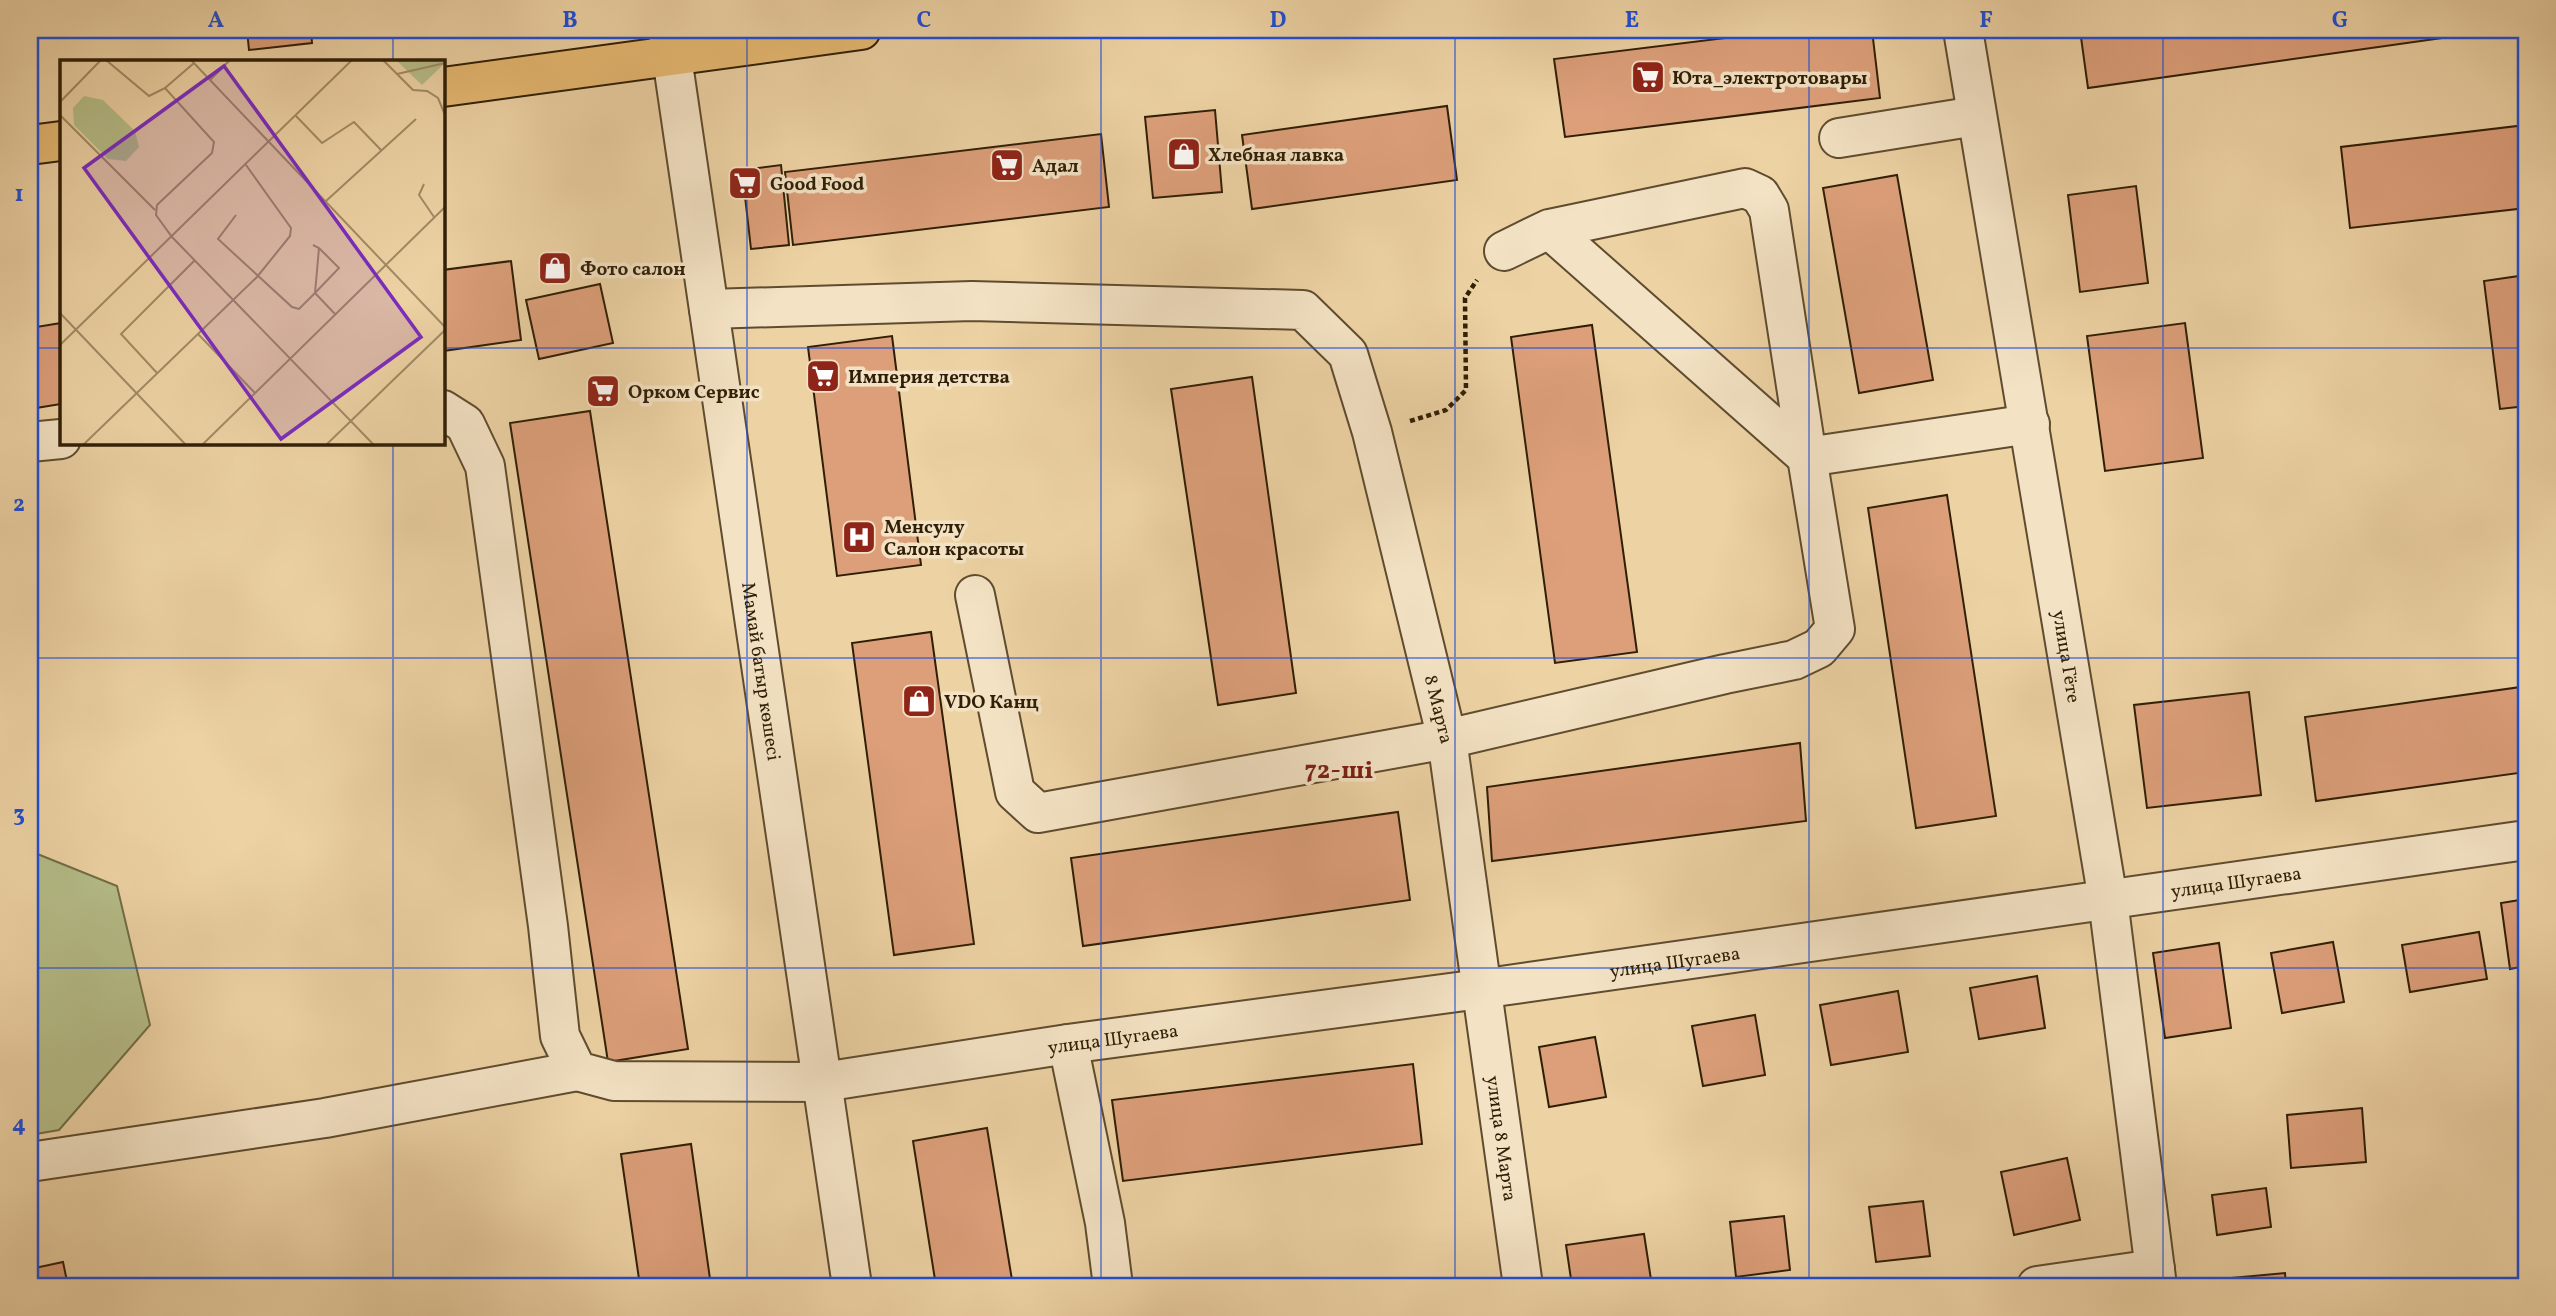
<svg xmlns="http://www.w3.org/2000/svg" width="2556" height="1316" font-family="Vollkorn,serif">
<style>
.green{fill:#b5bd88;stroke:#726e47;stroke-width:2}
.building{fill:#dc9f7a;stroke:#301f06;stroke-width:2}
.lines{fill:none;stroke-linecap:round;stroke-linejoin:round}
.minor-casing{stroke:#5f4c2e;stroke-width:42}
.major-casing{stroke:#301f06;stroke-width:42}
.path{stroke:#301f06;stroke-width:4.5;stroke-dasharray:5 3.5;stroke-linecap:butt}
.minor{stroke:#f3e2c4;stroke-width:38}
.major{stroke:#e6b972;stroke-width:38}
.grid{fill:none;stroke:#1d4ed8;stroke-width:2;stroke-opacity:0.55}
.labels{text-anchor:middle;stroke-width:7;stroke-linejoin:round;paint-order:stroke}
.poi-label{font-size:19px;font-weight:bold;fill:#301f06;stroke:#f3e2c4;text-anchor:start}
.street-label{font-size:19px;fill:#301f06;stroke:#f3e2c4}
.district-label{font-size:26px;font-weight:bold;fill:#7a1f14;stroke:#f3e2c4}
.inset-road{fill:none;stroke:#a18a65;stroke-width:2}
.view{fill:#7b2cbf;fill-opacity:0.15;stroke:#7b2cbf;stroke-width:3.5}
.inset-edge{fill:none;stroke:#301f06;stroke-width:3.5}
.neatline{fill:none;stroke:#1d4ed8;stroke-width:2.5}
.grid-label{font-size:23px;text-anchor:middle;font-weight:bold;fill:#1d4ed8}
</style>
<rect width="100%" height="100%" fill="#edd2a4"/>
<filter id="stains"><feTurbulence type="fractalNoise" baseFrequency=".00286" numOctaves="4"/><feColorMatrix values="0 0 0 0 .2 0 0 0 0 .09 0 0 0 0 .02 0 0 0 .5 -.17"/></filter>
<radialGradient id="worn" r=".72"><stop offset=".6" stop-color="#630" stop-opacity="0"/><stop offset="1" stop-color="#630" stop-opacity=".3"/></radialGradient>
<!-- green -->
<path class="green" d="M30 851 117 886 150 1025 59 1130 30 1135Z"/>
<!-- building -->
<g class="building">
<path d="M247 30H311L312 43 249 50Z"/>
<path d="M1791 30H1872L1880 98 1565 137 1554 59Z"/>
<path d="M2080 30H2499L2088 88Z"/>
<path d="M1447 106 1457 180 1252 209 1242 135Z"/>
<path d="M1215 110 1222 192 1153 198 1145 117Z"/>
<path d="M2526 125V208L2350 228 2341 147Z"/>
<path d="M1101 134 1109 207 793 245 785 172Z"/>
<path d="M781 165 789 245 751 249 742 170Z"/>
<path d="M1897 175 1933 380 1859 393 1823 188Z"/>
<path d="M2136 186 2148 283 2080 292 2068 195Z"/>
<path d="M511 261 521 340 443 351V270Z"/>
<path d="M2526 275V406L2500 409 2484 281Z"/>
<path d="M600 284 613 343 539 359 526 300Z"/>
<path d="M61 323V404L30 409V328Z"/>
<path d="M2185 323 2203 458 2105 471 2087 336Z"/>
<path d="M1592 325 1637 652 1555 663 1511 337Z"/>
<path d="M892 336 921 565 837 576 808 347Z"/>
<path d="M1252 377 1296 693 1218 705 1171 389Z"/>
<path d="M590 411 688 1049 608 1062 510 423Z"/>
<path d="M1947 495 1996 816 1916 828 1868 508Z"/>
<path d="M931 632 974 944 894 955 852 643Z"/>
<path d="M2521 687 2526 724V772L2316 801 2305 717Z"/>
<path d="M2249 692 2261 795 2147 808 2134 705Z"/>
<path d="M1800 743 1806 821 1492 861 1487 787Z"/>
<path d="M1398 812 1410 900 1083 946 1071 858Z"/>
<path d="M2526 899V966L2510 969 2501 903Z"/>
<path d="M2479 932 2487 979 2410 992 2402 945Z"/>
<path d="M2333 942 2344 1002 2282 1013 2271 953Z"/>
<path d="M2219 943 2231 1028 2165 1038 2153 953Z"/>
<path d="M2037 976 2045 1028 1979 1039 1970 988Z"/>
<path d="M1898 991 1908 1052 1831 1065 1820 1005Z"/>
<path d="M1755 1015 1765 1075 1703 1086 1692 1026Z"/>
<path d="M1595 1037 1606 1097 1549 1107 1539 1047Z"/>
<path d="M1413 1064 1422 1144 1123 1181 1112 1100Z"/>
<path d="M2362 1108 2366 1162 2291 1168 2287 1115Z"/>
<path d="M987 1128 1013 1286H936L913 1141Z"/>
<path d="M691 1144 711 1286H640L621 1154Z"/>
<path d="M2067 1158 2080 1220 2014 1235 2001 1172Z"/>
<path d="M2266 1188 2271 1227 2217 1235 2212 1195Z"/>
<path d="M1923 1201 1930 1256 1876 1262 1869 1207Z"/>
<path d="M1784 1216 1790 1270 1736 1277 1730 1222Z"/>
<path d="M1644 1234 1652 1286H1572L1566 1245Z"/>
<path d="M63 1262 68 1286H30V1269Z"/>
<path d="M2285 1273 2286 1286H2233L2232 1278Z"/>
</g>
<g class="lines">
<!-- minor casing -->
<g class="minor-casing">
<g id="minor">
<path id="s1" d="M668 30 852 1286"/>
<path id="s2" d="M1963 30 2108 900 2157 1286"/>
<path d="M1839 138 1976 116"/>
<path d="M1504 251 1549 229 1745 188 1760 195 1769 210 1807 457 1549 229"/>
<path id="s3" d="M709 309 972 301 1303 310 1348 354 1372 432 1447 739 1523 1286"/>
<path id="s4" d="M443 410 465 424 485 466 548 926 560 1036 577 1071 614 1081 823 1082 1068 1044 1480 989 2526 840"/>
<path d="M30 442 61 439"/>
<path d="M975 595 1015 792 1038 813 1447 739 1725 674 1794 660 1819 648 1835 629 1807 457 2030 424"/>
<path d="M1068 1044 1105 1223 1113 1286"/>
<path d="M30 1162 325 1118 577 1071"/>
<path d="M2037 1286 2155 1269"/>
</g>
</g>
<!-- major casing -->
<g class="major-casing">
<g id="major">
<path d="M443 87 861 30"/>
<path d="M30 145 61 141"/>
</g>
</g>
<!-- path -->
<path class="path" d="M1410 421 1446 410 1466 390 1465 298 1477 280"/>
<!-- minor -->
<use href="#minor" class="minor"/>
<!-- major -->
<use href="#major" class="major"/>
</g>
<!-- grid -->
<path class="grid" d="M393 30V61M747 30V1286M1101 30V1286M1455 30V1286M1809 30V1286M2163 30V1286M30 348H61M443 348H2526M393 443V1286M30 658H2526M30 968H2526"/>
<!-- icons -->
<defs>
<g id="supermarket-square" transform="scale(1.75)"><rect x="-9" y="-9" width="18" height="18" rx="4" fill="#8f2418" stroke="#f3e2c4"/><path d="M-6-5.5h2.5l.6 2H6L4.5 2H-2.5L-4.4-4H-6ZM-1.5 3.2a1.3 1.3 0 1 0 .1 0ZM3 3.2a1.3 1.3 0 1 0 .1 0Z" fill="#fff"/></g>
<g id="shop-square" transform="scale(1.75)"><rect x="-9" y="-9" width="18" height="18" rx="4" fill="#8f2418" stroke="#f3e2c4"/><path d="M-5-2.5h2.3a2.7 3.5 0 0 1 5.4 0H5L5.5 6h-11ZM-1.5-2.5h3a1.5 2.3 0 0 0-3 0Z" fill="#fff"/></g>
<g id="hospital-square" transform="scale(1.75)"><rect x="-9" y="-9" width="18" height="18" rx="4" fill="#8f2418" stroke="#f3e2c4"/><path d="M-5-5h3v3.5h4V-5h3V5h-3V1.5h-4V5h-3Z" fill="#fff"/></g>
</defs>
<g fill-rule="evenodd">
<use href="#supermarket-square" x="1648" y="77"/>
<use href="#shop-square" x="1184" y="154"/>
<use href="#supermarket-square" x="1007" y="165"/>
<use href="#supermarket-square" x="745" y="183"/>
<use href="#shop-square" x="555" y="268"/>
<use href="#supermarket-square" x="823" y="376"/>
<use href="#supermarket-square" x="603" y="391"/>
<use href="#hospital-square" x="859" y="537"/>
<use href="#shop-square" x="919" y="701"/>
</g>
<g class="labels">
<!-- poi labels -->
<g class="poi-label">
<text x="1672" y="84">Юта_электротовары</text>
<text x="1208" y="161">Хлебная лавка</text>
<text x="1032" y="172">Адал</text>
<text x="770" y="190">Good Food</text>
<text x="580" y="275">Фото салон</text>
<text x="848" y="383">Империя детства</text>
<text x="628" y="398">Орком Сервис</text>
<text x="884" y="533">Менсулу<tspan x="884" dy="22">Салон красоты</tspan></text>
<text x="944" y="708">VDO Канц</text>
</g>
<!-- street labels -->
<g class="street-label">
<text dy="7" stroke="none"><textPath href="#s2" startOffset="635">улица Гёте</textPath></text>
<text dy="7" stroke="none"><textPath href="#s1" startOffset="648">Мамай батыр көшесі</textPath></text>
<text dy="7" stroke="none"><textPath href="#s3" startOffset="1024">8 Марта</textPath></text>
<text dy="7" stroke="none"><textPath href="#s4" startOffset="2361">улица Шугаева</textPath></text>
<text dy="7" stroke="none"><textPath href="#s4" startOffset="1794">улица Шугаева</textPath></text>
<text dy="7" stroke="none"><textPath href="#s4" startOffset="1227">улица Шугаева</textPath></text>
<text dy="7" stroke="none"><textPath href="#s3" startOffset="1458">улица 8 Марта</textPath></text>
</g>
<!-- district labels -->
<g class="district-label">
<text x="1339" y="778">72-ші</text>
</g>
</g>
<!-- overview -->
<g transform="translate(60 60)">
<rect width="385" height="385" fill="#edd2a4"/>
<path d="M336 0H385V3L362 25ZM24 36 43 40 75 71 79 87 66 101 48 99 14 65 13 48Z" fill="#b5bd88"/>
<path class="inset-road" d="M46 0 89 36 105 28 154 82 152 93 97 145 96 155 112 177 314 385M131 0 385 267M323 0 353 30 367 31 378 38 385 55M337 14 385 3M150 20 170 0M105 28 134 3M0 42 41 0M0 55 95 150M236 56 262 83 294 62 321 90M364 124 359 135 374 157M266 141 356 59M176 155 158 179 232 247 239 249 255 233 275 254M253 185 259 188 279 208 255 233 259 188M0 253 126 385M138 274 195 333M0 285 292 0M97 313 61 274 135 200M23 385 197 217 230 176 231 168 186 105M142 385 385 147M266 385 385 270"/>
<path class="view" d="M164 6 361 277 221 379 24 108Z"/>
<rect width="385" height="385" class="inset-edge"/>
</g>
<!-- margin -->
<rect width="2556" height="1316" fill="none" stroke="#edd2a4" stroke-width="77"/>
<rect x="38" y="38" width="2480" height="1240" class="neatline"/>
<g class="grid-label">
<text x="216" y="27">A</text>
<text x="570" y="27">B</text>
<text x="924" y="27">C</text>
<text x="1278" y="27">D</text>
<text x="1632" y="27">E</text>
<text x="1986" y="27">F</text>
<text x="2340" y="27">G</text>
<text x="19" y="201">1</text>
<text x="19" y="511">2</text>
<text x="19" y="821">3</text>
<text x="19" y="1131">4</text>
</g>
<rect width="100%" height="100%" filter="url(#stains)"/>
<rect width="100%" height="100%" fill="url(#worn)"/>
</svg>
